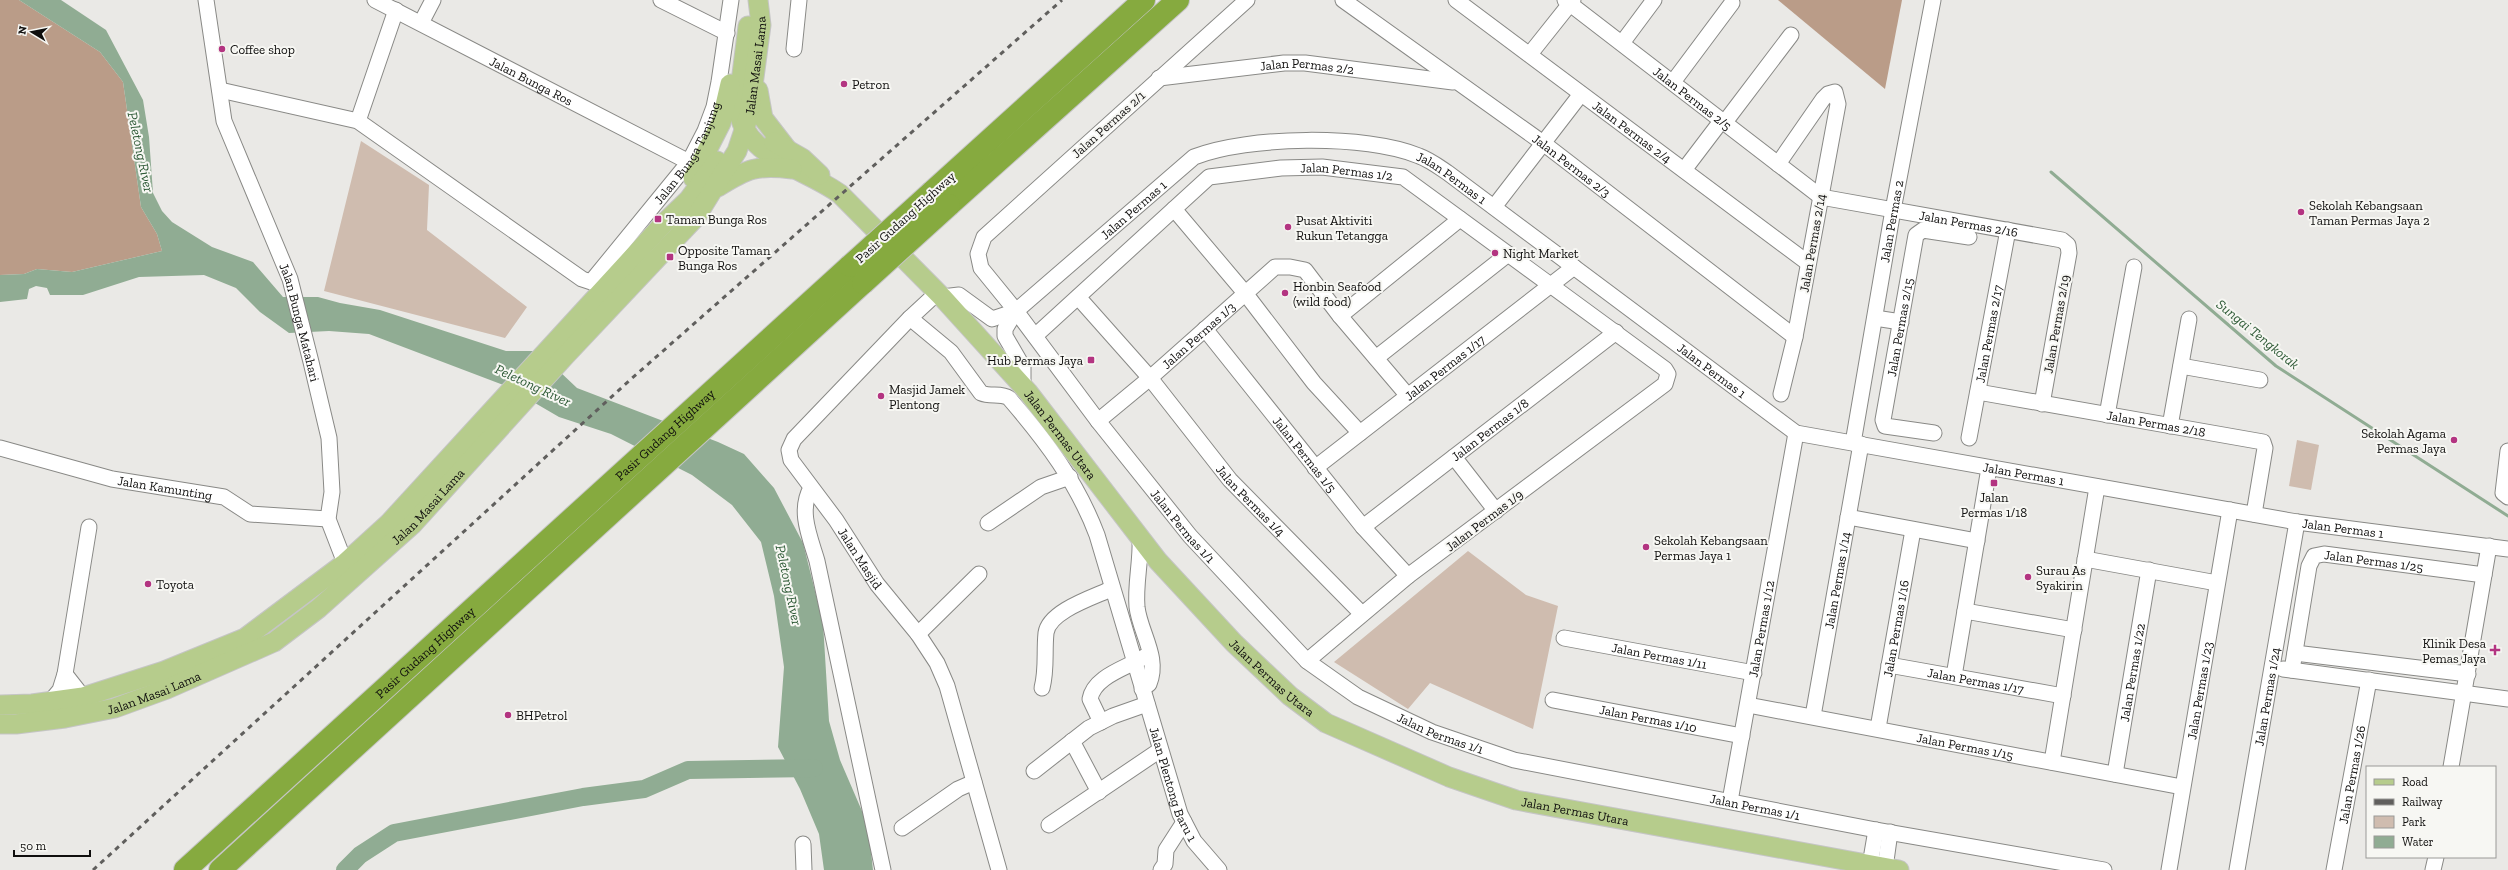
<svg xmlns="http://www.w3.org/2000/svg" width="2508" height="870" font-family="'Zilla Slab',serif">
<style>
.green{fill:#cfbcaf}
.forest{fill:#ba9c88}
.water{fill:#90ac93}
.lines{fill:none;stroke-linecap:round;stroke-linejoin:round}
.stream{stroke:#90ac93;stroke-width:3}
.river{stroke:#90ac93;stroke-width:18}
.minor-casing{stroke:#898986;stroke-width:17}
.major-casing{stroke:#c5c5c5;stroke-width:21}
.highway-casing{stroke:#c5c5c5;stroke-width:24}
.minor{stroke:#fff;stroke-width:15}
.major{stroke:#b6cc8c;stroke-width:19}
.highway{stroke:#86aa3f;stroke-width:22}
.rail{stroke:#605f5d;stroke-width:3;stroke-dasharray:5 5;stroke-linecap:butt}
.highway-bridge-casing{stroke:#c5c5c5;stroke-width:24;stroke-linecap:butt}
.highway-bridge{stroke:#86aa3f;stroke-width:22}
.poi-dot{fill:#b33481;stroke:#f7f7f3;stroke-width:1.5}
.labels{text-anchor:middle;stroke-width:4;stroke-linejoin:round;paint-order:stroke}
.poi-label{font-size:13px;fill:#0f0e0d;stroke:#f7f7f3;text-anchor:start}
.street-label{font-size:13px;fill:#0f0e0d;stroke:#f7f7f3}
.water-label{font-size:14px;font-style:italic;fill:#2e5a36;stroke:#f7f7f3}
</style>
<rect width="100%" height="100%" fill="#eae9e6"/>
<!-- green -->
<g class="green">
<path d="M361 141 429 185 427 230 527 307 505 338 324 291Z"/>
<path d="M2297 440 2319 445 2311 490 2289 486Z"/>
<path d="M1468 551 1526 595 1558 606 1533 729 1430 683 1408 709 1334 662Z"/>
</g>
<!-- forest -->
<g class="forest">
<path d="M0 0H19L100 52 123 82 141 207 157 234 162 251 72 272 37 269 24 274 0 275Z"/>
<path d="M1778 0H1902L1885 89Z"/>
</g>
<!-- water -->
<path class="water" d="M19 0H61L106 30 143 100 149 137 153 193 162 211 172 222 212 247 253 262 283 297H318L340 303 380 310 506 351H538L577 388 718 442 744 454 774 488 803 543 823 623 829 721 840 760 868 825 873 870H824L819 834 800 789 778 747 784 667 774 596 761 542 732 505 692 475 611 434 559 417 506 386 369 334 329 331 289 333 260 312 236 288 204 275 139 277 83 295H50L47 288 36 286 29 289 27 299 0 302V275L24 274 37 269 72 272 162 251 157 234 141 207 123 82 100 52Z"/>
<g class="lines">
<!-- stream -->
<path class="stream" d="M2051 172 2276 366 2508 516"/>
<!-- river -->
<path class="river" d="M345 870 360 855 394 833 583 797 644 789 688 770 814 768"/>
<!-- minor casing -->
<g class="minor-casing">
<g id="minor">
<path id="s1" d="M206 0 224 121 290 279 311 362 329 438 332 492 328 519 345 563"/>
<path id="s2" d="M375 0 689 162"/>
<path d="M661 0 727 33"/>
<path id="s3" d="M1247 0 984 237 978 254 981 268 1016 311 1098 421 1190 536 1307 661 1358 697 1432 732 1514 760 1876 830 2104 870"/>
<path id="s4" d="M1343 0 1543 143 1795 337"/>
<path id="s5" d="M1456 0 1808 263"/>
<path id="s6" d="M1565 0 1821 197 2062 240 2068 245 2069 253 2042 404"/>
<path d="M421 23 433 0"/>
<path d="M1622 43 1654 0"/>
<path d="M794 49 799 0"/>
<path d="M1530 54 1573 0"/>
<path id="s7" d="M1159 78 1284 63H1305L1453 82"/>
<path d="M1673 82 1732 3"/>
<path id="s8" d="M220 90 358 121 582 279 591 282 689 162 705 131 714 107 719 82 731 0"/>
<path d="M358 121 396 10"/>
<path d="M1725 122 1791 35"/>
<path d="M1778 164 1823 99 1828 94 1835 92 1838 104 1795 337 1781 394"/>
<path d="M1684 170 1722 120"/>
<path d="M1494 207 1581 94"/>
<path d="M1174 209 1245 293 1314 383 1360 433"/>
<path id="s9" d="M937 293 910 318 794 439 789 450 791 460 836 520 877 584 918 634 937 663 947 686 999 870"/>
<path d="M942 297 959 295 992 319 1016 311"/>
<path id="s10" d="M1078 297 1150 378 1230 480 1362 614"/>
<path d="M1340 316 1460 219"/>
<path id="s11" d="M910 318 951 352 981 393C990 397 1001 393 1009 398 1046 441 1077 482 1097 535L1180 814 1194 841 1219 870"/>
<path d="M1875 318 1901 322"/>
<path id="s12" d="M1205 329 1363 527 1408 576"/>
<path id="s13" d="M1035 336 1209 177 1281 168 1322 167 1403 177 1665 369 1668 374 1665 384 1408 576 1307 661"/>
<path d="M1376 358 1508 254"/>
<path d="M2181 366 2260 380"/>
<path id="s14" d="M1023 387V367L1005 336V329L1016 311 1194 157C1248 136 1366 134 1419 156 1430 160 1439 167 1448 173L1796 433 2297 522 2508 549"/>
<path id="s15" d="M1978 392 2263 442 2265 448 2254 514"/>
<path d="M2107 415 2134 267"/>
<path id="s16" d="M1098 421 1150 378 1275 267H1290L1305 270 1340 316 1408 396"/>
<path d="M2170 426 2189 319"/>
<path id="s17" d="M1934 433 1885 426 1883 420 1916 235 1923 230 1969 237"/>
<path id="s18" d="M1969 438 2008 230"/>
<path id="s19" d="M1853 443 1893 210 1933 0"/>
<path id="s20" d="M0 448 112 479 224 497 250 514 328 519"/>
<path d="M2508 451 2503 493 2508 497"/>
<path d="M1454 457 1496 511"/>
<path id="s21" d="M1315 468 1574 267"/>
<path d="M811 488C798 511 810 537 817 561L883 870"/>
<path d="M1848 517 1977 541"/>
<path d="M988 523 1041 487 1070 477"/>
<path id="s22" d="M1363 527 1616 332"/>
<path d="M1140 540C1141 562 1135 584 1137 607 1140 633 1160 657 1149 684L1142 689"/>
<path d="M2085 559 2217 583"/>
<path d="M1965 611 2074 630"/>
<path d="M918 634 979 574"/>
<path id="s23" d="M1564 638 1754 673"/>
<path d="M2295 653 2468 674"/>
<path id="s24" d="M1889 665 2063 696"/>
<path d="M2283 669 2508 699"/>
<path id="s25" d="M2292 670 2309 566 2314 556 2324 554 2484 575"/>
<path d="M65 674 83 697"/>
<path d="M1954 676 1989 468"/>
<path d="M1042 688C1047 669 1044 652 1046 633 1049 611 1094 597 1111 589"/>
<path id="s26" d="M1553 700 1742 736"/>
<path d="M50 702 60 690 65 674 89 527"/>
<path id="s27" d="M1748 705 2182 787"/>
<path id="s28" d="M1813 716 1861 444"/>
<path d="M1101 722 1090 699C1094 676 1127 668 1144 657"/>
<path id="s29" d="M1878 728 1913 530"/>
<path d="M1072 741 1099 792"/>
<path d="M2052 762 2097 487"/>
<path d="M2451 767 2489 546"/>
<path d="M1034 771 1089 728 1113 716 1147 704"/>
<path id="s30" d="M2115 774 2149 570"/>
<path id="s31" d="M1730 801 1796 433"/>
<path d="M1049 825 1160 750"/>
<path d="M902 828 958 789 974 782"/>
<path d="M803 844 804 870"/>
<path d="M1870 865 1876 830"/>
<path d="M1885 868 1890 832"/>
<path d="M1161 870 1165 864 1166 850 1184 822"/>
<path id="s32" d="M2169 870 2230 510"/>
<path id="s33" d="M2237 870 2297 522"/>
<path id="s34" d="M2334 870 2369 680"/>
<path d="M2433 870 2436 857"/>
</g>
</g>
<!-- major casing -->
<g class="major-casing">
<g id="major">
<path id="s35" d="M748 26 738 106C742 157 805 168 840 194L942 297 1028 392 1158 561 1234 643 1290 696 1326 723 1449 777 1516 800 1899 870"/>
<path d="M758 90 763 118 787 149"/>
<path d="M774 142 802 158 820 175"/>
<path d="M693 178 721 123 730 84"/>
<path d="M718 187C748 168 757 165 792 169"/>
<path d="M0 705 32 704 83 697 164 671 245 638 345 563 389 523 666 221 689 199 717 161"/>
<path id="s36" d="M0 724H16L65 718 115 708 167 689 274 642 319 608 412 525 565 356 696 217 737 151 749 115 761 25 758 0"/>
</g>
</g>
<!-- highway casing -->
<g class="highway-casing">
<g id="highway">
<path d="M932 192 1144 0"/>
<path d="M949 205 1178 0"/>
<path id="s37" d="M185 870 850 266"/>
<path d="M220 870 863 283"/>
</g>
</g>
<!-- minor -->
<use href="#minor" class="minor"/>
<!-- major -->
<use href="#major" class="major"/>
<!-- highway -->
<use href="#highway" class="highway"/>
<!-- rail -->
<path class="rail" d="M93 870 630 380 1062 0"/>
<!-- highway-bridge casing -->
<g class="highway-bridge-casing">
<g id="highway-bridge">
<path d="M850 266 932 192"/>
<path d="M863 283 949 205"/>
</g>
</g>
<!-- highway-bridge -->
<use href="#highway-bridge" class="highway-bridge"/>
</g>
<!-- markers -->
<g class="poi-dot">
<circle cx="222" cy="49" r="4"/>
<circle cx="844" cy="84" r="4"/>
<circle cx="2301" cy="212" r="4"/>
<rect x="654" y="215" width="8" height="8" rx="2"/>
<circle cx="1288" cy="227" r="4"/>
<circle cx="1495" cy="253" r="4"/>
<rect x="666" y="253" width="8" height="8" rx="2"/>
<circle cx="1285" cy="293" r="4"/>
<rect x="1087" y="356" width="8" height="8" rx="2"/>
<circle cx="881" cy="396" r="4"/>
<circle cx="2454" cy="440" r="4"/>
<rect x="1990" y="479" width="8" height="8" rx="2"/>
<circle cx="1646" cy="547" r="4"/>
<circle cx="2028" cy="577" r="4"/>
<circle cx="148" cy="584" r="4"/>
<path d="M2493 644h4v4h4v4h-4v4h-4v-4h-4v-4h4z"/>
<circle cx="508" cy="715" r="4"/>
</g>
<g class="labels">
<!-- poi labels -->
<g class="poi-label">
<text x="230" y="54">Coffee shop</text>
<text x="852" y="89">Petron</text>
<text x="2309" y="210">Sekolah Kebangsaan<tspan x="2309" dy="15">Taman Permas Jaya 2</tspan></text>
<text x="666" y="224">Taman Bunga Ros</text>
<text x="1296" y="225">Pusat Aktiviti<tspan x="1296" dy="15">Rukun Tetangga</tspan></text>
<text x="678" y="255">Opposite Taman<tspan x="678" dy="15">Bunga Ros</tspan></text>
<text x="1503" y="258">Night Market</text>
<text x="1293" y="291">Honbin Seafood<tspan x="1293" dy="15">(wild food)</tspan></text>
<text x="1083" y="365" text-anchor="end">Hub Permas Jaya</text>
<text x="889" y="394">Masjid Jamek<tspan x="889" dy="15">Plentong</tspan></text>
<text x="2446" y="438" text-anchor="end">Sekolah Agama<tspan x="2446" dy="15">Permas Jaya</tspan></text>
<text x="1994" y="502" text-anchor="middle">Jalan<tspan x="1994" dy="15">Permas 1/18</tspan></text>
<text x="1654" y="545">Sekolah Kebangsaan<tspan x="1654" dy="15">Permas Jaya 1</tspan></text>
<text x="2036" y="575">Surau As<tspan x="2036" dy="15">Syakirin</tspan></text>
<text x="156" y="589">Toyota</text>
<text x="2486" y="648" text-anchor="end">Klinik Desa<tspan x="2486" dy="15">Pemas Jaya</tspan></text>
<text x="516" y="720">BHPetrol</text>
</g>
<!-- street labels -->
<g class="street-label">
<text dy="5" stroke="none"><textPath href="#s36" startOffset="1054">Jalan Masai Lama</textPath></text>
<text dy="5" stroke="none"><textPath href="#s7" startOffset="149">Jalan Permas 2/2</textPath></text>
<text dy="5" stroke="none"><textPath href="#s2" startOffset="176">Jalan Bunga Ros</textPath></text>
<text dy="5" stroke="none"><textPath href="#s6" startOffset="161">Jalan Permas 2/5</textPath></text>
<text transform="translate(1108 124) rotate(-42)" y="5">Jalan Permas 2/1</text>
<text dy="5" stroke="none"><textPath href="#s5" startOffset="220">Jalan Permas 2/4</textPath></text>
<text dy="5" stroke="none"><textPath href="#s8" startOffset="587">Jalan Bunga Tanjung</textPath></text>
<text dy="5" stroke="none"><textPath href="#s4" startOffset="282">Jalan Permas 2/3</textPath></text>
<text dy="5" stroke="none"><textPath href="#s13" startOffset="374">Jalan Permas 1/2</textPath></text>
<text dy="5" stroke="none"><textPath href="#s14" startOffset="587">Jalan Permas 1</textPath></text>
<text dy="5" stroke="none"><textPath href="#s14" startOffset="239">Jalan Permas 1</textPath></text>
<text transform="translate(905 217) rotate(-42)" y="5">Pasir Gudang Highway</text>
<text dy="5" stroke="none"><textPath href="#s19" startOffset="225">Jalan Permas 2</textPath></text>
<text dy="5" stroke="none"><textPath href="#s6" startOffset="473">Jalan Permas 2/16</textPath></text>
<text transform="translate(1812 243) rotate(-80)" y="5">Jalan Permas 2/14</text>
<text dy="5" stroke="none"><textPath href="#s1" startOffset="338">Jalan Bunga Matahari</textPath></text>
<text transform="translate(2056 324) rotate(-80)" y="5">Jalan Permas 2/19</text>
<text dy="5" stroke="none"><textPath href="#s17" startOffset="150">Jalan Permas 2/15</textPath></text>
<text dy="5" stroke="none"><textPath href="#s18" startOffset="106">Jalan Permas 2/17</textPath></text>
<text dy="5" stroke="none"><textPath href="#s16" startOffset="132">Jalan Permas 1/3</textPath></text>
<text dy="5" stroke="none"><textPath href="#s21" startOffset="164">Jalan Permas 1/17</textPath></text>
<text dy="5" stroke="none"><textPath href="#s14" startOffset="911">Jalan Permas 1</textPath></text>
<text dy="5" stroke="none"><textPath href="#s15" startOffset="181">Jalan Permas 2/18</textPath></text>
<text dy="5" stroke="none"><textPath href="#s22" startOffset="160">Jalan Permas 1/8</textPath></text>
<text dy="5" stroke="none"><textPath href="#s37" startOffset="648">Pasir Gudang Highway</textPath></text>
<text dy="5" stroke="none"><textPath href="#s35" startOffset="548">Jalan Permas Utara</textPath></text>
<text dy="5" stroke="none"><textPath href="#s12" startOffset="160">Jalan Permas 1/5</textPath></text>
<text dy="5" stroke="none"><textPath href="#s14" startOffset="1247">Jalan Permas 1</textPath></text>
<text dy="5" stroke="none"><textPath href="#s20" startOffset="170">Jalan Kamunting</textPath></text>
<text dy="5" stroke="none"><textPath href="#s10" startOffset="267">Jalan Permas 1/4</textPath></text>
<text dy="5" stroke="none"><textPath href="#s36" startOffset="494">Jalan Masai Lama</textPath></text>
<text transform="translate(1484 520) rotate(-37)" y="5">Jalan Permas 1/9</text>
<text dy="5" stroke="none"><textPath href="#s3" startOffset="714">Jalan Permas 1/1</textPath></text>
<text dy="5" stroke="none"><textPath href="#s14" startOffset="1571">Jalan Permas 1</textPath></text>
<text dy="5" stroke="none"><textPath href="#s9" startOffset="347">Jalan Masjid</textPath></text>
<text dy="5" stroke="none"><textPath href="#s25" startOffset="177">Jalan Permas 1/25</textPath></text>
<text dy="5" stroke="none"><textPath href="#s28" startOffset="138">Jalan Permas 1/14</textPath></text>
<text dy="5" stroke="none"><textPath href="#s31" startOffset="175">Jalan Permas 1/12</textPath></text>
<text dy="5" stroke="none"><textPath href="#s29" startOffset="101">Jalan Permas 1/16</textPath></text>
<text dy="5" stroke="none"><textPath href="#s37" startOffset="324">Pasir Gudang Highway</textPath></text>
<text dy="5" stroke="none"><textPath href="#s23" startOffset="97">Jalan Permas 1/11</textPath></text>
<text dy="5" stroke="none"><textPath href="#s30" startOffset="103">Jalan Permas 1/22</textPath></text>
<text dy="5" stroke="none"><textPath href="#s35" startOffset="871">Jalan Permas Utara</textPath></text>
<text dy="5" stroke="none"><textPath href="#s24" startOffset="88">Jalan Permas 1/17</textPath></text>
<text dy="5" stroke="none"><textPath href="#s32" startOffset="182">Jalan Permas 1/23</textPath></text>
<text dy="5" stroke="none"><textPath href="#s36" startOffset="158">Jalan Masai Lama</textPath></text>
<text dy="5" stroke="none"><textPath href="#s33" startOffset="176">Jalan Permas 1/24</textPath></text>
<text dy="5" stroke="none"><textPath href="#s26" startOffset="97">Jalan Permas 1/10</textPath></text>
<text dy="5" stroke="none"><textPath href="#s3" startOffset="1050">Jalan Permas 1/1</textPath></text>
<text dy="5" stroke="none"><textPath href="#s27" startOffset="221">Jalan Permas 1/15</textPath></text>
<text dy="5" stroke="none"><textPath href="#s34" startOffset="97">Jalan Permas 1/26</textPath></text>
<text dy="5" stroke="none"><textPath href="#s11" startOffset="557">Jalan Plentong Baru 1</textPath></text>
<text dy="5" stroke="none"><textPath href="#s3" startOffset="1374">Jalan Permas 1/1</textPath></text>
<text dy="5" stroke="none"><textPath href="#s35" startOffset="1207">Jalan Permas Utara</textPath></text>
</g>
<!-- water labels -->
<g class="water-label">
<text transform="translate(141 152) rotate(78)" y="5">Peletong River</text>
<text transform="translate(2258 334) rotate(39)" y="5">Sungai Tengkorak</text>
<text transform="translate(533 385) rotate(25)" y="5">Peletong River</text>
<text transform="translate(789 585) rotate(78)" y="5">Peletong River</text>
</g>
</g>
<!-- legend -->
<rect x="2366" y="766" width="130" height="92" fill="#f7f7f3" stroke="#9a9a97"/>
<rect x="2374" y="779" width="20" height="6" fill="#b6cc8c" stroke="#9a9a97"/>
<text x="2402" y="786" font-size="12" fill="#0f0e0d">Road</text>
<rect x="2374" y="799" width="20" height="6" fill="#605f5d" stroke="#9a9a97"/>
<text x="2402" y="806" font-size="12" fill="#0f0e0d">Railway</text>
<rect x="2374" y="816" width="20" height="12" fill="#cfbcaf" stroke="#9a9a97"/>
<text x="2402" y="826" font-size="12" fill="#0f0e0d">Park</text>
<rect x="2374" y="836" width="20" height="12" fill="#90ac93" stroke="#9a9a97"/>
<text x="2402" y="846" font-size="12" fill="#0f0e0d">Water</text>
<!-- north arrow -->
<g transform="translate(32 32) rotate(280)" stroke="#f7f7f3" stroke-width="3" paint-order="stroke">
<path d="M0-3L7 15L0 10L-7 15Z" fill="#0f0e0d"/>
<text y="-6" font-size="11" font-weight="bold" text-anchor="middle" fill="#0f0e0d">N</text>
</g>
<!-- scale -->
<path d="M14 850v6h76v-6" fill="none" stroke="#0f0e0d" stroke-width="2"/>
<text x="20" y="850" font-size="12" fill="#0f0e0d" stroke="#f7f7f3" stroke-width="3" paint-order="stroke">50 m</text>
</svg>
